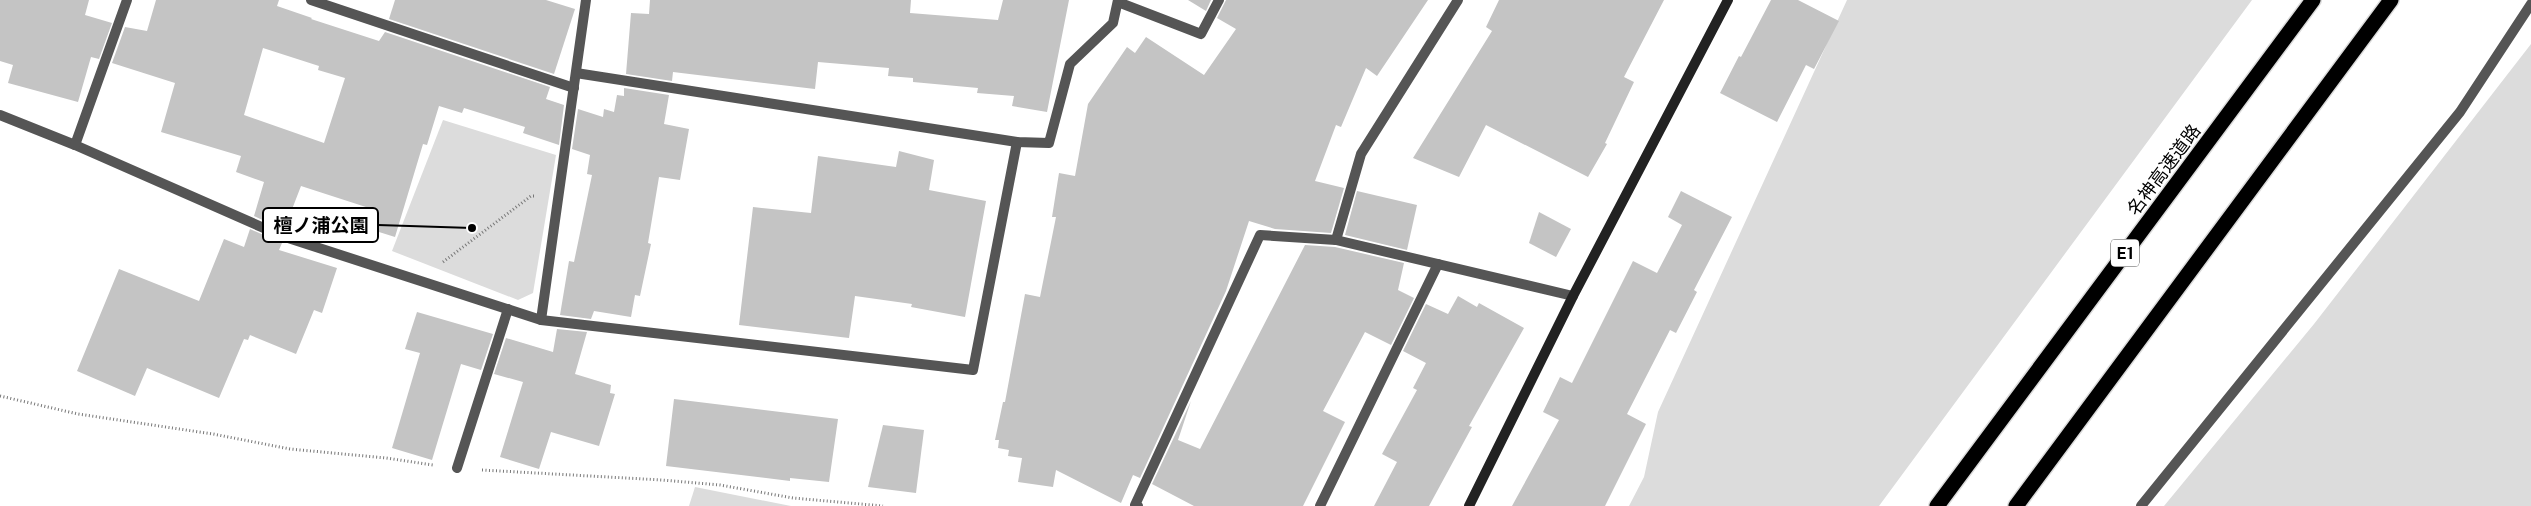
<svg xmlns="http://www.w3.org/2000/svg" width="2531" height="506" font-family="'Public Sans','Noto Sans JP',sans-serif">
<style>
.green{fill:#dcdcdc}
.building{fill:#c4c4c4;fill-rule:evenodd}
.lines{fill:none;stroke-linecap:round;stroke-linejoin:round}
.highway-casing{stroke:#dbdbdb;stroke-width:18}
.path{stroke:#777;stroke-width:3;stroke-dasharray:1 2.5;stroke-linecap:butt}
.lane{stroke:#555;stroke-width:10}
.street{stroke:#555;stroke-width:10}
.secondary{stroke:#222;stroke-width:10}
.highway{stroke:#000;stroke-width:15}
.labels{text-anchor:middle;stroke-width:4;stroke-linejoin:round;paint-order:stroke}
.shield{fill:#fff;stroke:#4c4c4c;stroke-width:1}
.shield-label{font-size:16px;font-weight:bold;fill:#000}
.street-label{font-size:18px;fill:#000;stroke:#fff}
.leader{fill:none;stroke:#000;stroke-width:2}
.callout-dot{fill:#000;stroke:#fff;stroke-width:2}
.callout{fill:#fff;stroke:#000;stroke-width:2}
.callout-label{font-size:19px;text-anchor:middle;font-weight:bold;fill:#000}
</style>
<rect width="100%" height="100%" fill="#fff"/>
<!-- green -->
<g class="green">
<path d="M1847 0H2252L1879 506H1629L1644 477 1658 412Z"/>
<path d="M2531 44V506H2164L2314 324Z"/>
<path d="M443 120 556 155 533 293 518 300 392 251Z"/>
<path d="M695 487 791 506H689Z"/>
</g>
<!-- building -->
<g class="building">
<path d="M0 0H89L85 15 112 23 99 59 91 57 78 102 8 83 13 65 0 61Z"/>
<path d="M156 0H279L277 6 312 18 311 19 379 41 385 32 550 87 546 99 564 105 559 145 523 133 525 127 464 108 462 113 439 106 427 145 423 144 395 237 363 227 369 208 301 186 284 230 254 216 264 182 236 172 241 156 161 132 175 83 112 63 125 27 147 31ZM263 48 319 66 318 70 345 78 324 143 244 115Z"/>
<path d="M395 0H546L575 9 554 74 389 19Z"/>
<path d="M650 0H911L910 13 998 20 1003 0H1069L1047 112 1012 106 1014 96 977 93 978 88 913 82V78L888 76 889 68 818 62 815 89 673 72 672 81 626 74 631 13 649 14Z"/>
<path d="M1188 0H1211L1206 11Z"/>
<path d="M1226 0H1428L1377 76 1366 68 1341 127 1336 125 1315 181 1344 188 1331 233 1275 229 1249 221 1226 291 1140 478 1133 475 1121 503 1056 470 1053 487 1018 482 1022 458 1008 456 1009 450 998 448 999 440H995L1003 402H1005L1025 294 1040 297 1056 217H1052L1059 173 1075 176 1088 104 1127 47 1135 53 1146 37 1204 75 1236 29 1217 18Z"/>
<path d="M1499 0H1664L1624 77 1634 82 1605 143 1607 144 1588 177 1486 125 1459 177 1413 158 1492 31 1486 27Z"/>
<path d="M1771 0H1798L1839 21 1814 69 1806 65 1777 122 1720 93 1739 56 1741 57Z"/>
<path d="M624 88 669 95 664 124 689 129 680 180 659 177 648 243 651 244 640 296 635 295 631 317 594 311 591 319 560 315 569 261 574 262 592 175 587 174 590 155 572 149 578 109 603 117 604 109 614 112 617 95 624 96Z"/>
<path d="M899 151 934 160 929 190 986 201 965 317 911 307 912 304 855 296 849 338 739 325 753 207 811 213 818 156 896 167Z"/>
<path d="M1357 191 1417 205 1407 250 1345 235Z"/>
<path d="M1681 191 1732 217 1694 290 1697 292 1676 333 1670 330 1627 414 1646 424 1605 506H1512L1559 420 1543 412 1560 377 1572 383 1633 261 1657 273 1682 225 1668 217Z"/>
<path d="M1539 212 1571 229 1556 257 1529 243Z"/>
<path d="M250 229 282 243 279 250 337 268 322 313 314 310 296 354 250 335 248 340 244 339 219 398 147 368 135 396 77 371 119 269 199 301 224 239 244 247Z"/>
<path d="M1305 245 1335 247 1404 263 1398 290 1414 298 1391 345 1365 332 1323 411 1345 422 1303 506H1194L1152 484 1191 401 1178 440 1200 449Z"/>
<path d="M1458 296 1477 307 1479 303 1524 328 1469 426 1472 427 1429 506H1374L1397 462 1382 454 1417 390 1413 388 1426 363 1403 351 1426 304 1448 314Z"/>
<path d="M417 312 493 334 481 370 461 364 432 460 392 448 420 353 405 349Z"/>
<path d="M557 329 587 332 575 374 611 385 610 393 615 394 599 446 551 432 539 469 500 457 523 382 494 374 506 338 553 352Z"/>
<path d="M674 399 838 419 829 482 790 478V481L666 466Z"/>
<path d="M883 425 924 430 916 493 868 487Z"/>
</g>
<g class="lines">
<!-- highway casing -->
<g class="highway-casing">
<g id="highway">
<path d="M1937 506 2313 0"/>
<path d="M2016 506 2391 0"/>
</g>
</g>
<!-- path -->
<g class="path">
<path d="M443 262 531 196H534"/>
<path d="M0 396 78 414 213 434 290 449 386 458 433 465"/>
<path d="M482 470 662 480 720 485 793 498 883 506"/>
</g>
<!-- lane -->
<g class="lane">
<path d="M1336 240 1361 154 1458 0"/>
<path d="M457 468 508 309"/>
</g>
<!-- street -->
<g class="street">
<path d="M311 0 574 88"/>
<path d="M1118 2 1201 34 1219 0"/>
<path d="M576 73 1017 142 1049 143 1070 64 1113 23 1118 0"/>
<path d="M0 115 75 145 282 236 541 320 973 370 1017 142"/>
<path d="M75 145 127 0"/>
<path d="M541 320 586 0"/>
<path d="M1138 506 1135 505 1260 235 1336 240 1573 296"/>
<path d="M1320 506 1438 264"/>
<path d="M2141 506 2460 112 2531 4"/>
</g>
<!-- secondary -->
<path class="secondary" d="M1469 506 1573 296 1728 0"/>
<!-- highway -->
<use href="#highway" class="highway"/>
</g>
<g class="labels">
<!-- shield labels -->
<rect class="shield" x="2111" y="239.5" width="28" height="27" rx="4"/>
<g class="shield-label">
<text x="2125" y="259">E1</text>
</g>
<!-- street labels -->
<g class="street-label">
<text transform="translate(2164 170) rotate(-53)" y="6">名神高速道路</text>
</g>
</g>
<!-- callouts -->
<path class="leader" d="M472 228L378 225"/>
<circle class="callout-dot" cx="472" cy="228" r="5"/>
<rect class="callout" x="263" y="208" width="115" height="34" rx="5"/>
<g class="callout-label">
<text x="321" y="232">檀ノ浦公園</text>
</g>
</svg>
